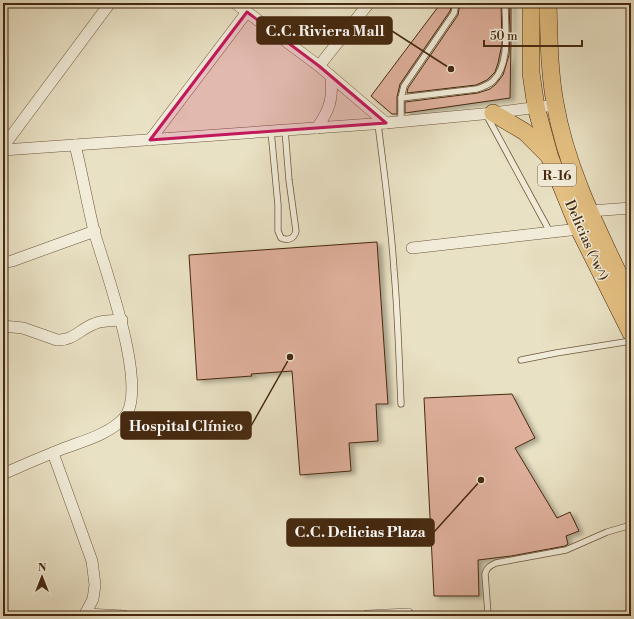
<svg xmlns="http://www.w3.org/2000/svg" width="634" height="619" font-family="'Libre Bodoni',serif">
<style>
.building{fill:#dfb09c;stroke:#46290f;filter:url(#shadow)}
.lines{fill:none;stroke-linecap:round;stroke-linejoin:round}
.service-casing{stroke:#6f573c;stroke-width:7}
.minor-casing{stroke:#6f573c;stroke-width:12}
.primary-casing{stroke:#46290f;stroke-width:18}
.service{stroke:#f1ecd9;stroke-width:5.5}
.minor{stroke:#f1ecd9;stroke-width:11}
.primary{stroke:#e4c082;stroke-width:17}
.marked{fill:#c2185b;fill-opacity:0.2;stroke:#c2185b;stroke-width:3;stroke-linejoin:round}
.labels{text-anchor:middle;stroke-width:3;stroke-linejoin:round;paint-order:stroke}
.shield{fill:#f1ecd9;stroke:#79644c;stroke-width:1}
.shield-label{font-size:13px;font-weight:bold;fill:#46290f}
.street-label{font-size:14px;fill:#46290f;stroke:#f1ecd9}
.leader{fill:none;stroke:#46290f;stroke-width:1.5}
.callout-dot{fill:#46290f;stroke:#f1ecd9;stroke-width:1.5}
.callout{fill:#46290f;stroke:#46290f;stroke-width:1.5}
.callout-label{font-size:15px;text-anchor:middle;font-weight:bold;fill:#fff}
</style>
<defs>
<filter id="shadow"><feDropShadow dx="4.5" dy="2.5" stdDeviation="2" flood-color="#0004"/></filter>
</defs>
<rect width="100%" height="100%" fill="#e9e1c4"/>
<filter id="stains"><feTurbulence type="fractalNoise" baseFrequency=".005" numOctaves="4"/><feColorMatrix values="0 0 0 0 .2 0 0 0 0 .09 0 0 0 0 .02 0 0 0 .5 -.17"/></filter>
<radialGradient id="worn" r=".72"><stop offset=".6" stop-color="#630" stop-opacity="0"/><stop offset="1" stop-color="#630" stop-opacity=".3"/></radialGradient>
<!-- building -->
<g class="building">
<path d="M441 3H452L450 11 400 84 397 97V114H392L371 96Z"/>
<path d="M460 3H501L502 44 498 63 495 72 487 80 476 85 407 93 408 88 458 15Z"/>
<path d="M509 3H511V42L510 98 405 113V102L478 93 490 89 496 84 503 75 509 55 510 33Z"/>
<path d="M377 242 388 404H376L378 441 349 443 351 471 300 475 292 371 251 374 252 376 197 380 189 255Z"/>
<path d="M512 394 535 438 515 448 557 518 570 512 579 531 566 536 568 544 565 546 511 556 478 560 479 596H434L424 398Z"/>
</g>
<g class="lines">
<!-- service casing -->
<g class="service-casing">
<g id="service">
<path d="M401 98 477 89C483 87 489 85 493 81 511 64 505 25 505 3"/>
<path d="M487 116 550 232"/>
<path d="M401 122V98L404 86 454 13 456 3"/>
<path d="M378 124C384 172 391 221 394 270 398 315 399 359 401 404"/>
<path d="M271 131 278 205V231L281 238C288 241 294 239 296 231L289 180 285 130"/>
<path d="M521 360 556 353 631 341"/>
<path d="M488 614 485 574C487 567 490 566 496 563L566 550 607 532 631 525"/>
</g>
</g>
<!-- minor casing -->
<g class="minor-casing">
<g id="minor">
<path d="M235 3 319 66 386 123"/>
<path d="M319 66 369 3"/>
<path d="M317 128C330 109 333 99 331 76"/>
<path d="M150 140 247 12"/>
<path d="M3 147 110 3"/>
<path d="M3 150 386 123 493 113 555 105"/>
<path d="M590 211 631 208"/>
<path d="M412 248 579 229"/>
<path d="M3 263 12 261 95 231"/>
<path d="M3 326 23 328 57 340C73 341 80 329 94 324 102 320 112 321 122 320"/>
<path d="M53 453 92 561 95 585 93 599 84 616"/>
<path d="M3 474C23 465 42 457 62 449 83 441 108 435 124 418 150 389 104 267 94 231 87 202 82 173 75 145"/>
<path d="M86 614 124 616"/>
<path d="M367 616 408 614"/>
</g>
</g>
<!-- primary casing -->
<g class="primary-casing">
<g id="primary">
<path d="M531 3V73L536 107 550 158 579 229 631 333"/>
<path d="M548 3C549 36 549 70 555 103 567 173 601 236 631 300"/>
<path d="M493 113 525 132 548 155"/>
</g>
</g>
<!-- service -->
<use href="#service" class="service"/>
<!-- minor -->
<use href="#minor" class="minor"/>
<!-- primary -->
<use href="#primary" class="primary"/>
</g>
<!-- marked area -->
<path class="marked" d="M247 12 319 66 386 123 150 140Z"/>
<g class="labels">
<!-- shield labels -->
<rect class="shield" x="538" y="164" width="38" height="22" rx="3"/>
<g class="shield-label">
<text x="557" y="180">R-16</text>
</g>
<!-- street labels -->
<g class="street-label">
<text transform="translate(587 240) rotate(66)" y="5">Delicias (^w^)</text>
</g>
</g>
<!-- callouts -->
<path class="leader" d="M451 69L392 31M290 357L251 426M481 480L434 532"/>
<g class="callout-dot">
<circle cx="451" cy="69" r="4"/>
<circle cx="290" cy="357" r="4"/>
<circle cx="481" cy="480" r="4"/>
</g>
<g class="callout">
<rect x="257" y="17" width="135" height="27" rx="4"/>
<rect x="121" y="412" width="130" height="27" rx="4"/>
<rect x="287" y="519" width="147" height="27" rx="4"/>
</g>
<g class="callout-label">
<text x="325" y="36">C.C. Riviera Mall</text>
<text x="186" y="431">Hospital Clínico</text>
<text x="360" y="537">C.C. Delicias Plaza</text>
</g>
<!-- margin -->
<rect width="634" height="619" fill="none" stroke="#e9e1c4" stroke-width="16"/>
<rect x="4" y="4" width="626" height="611" fill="none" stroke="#46290f" stroke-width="2"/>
<rect x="8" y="8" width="618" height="603" fill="none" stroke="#46290f"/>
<!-- north arrow -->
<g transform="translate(42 577)" stroke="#f1ecd9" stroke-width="3" paint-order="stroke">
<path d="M0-3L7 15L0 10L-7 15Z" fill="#46290f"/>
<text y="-6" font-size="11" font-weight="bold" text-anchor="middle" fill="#46290f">N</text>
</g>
<!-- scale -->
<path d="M484 40v6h98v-6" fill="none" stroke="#46290f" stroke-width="2"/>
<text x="490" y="40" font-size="12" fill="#46290f" stroke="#f1ecd9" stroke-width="3" paint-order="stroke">50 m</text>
<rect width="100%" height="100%" filter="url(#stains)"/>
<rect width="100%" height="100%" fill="url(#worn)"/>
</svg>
